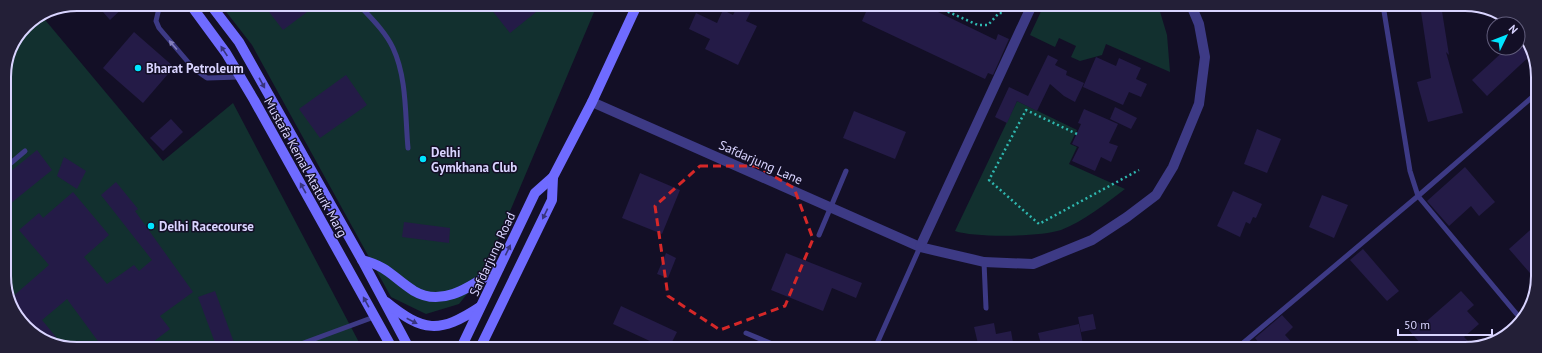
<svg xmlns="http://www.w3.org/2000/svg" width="1542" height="353" font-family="'PT Sans',sans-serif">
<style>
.green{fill:#12302f}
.building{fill:#241b47}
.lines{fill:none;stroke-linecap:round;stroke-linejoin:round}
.path{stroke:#2fb8b0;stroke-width:2.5;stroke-dasharray:2 3;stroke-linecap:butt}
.lane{stroke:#3d3a85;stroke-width:5}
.street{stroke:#3d3a85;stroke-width:10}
.secondary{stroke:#6f6bff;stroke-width:10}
.oneway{fill:#837fbc}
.oneway2{fill:#38347d}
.marked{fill:none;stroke:#d62828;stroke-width:3;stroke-dasharray:8 5;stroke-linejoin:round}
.poi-dot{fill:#00e5ff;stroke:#130f26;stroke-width:1.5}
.labels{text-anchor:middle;stroke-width:3;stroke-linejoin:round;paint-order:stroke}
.poi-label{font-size:13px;font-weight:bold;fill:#d9d4ff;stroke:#130f26;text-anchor:start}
.street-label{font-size:13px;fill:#d9d4ff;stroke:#130f26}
.rim{fill:none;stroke:#d9d4ff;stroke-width:2}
</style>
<rect width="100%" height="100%" fill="#130f26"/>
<!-- green -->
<g class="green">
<path d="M220 4 597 5 484 273 459 304 426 314 391 297 252 45Z"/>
<path d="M1044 5H1158L1167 35 1170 72 1106 44 1102 55 1080 61 1071 57 1076 46 1059 38 1055 47 1030 35Z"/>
<path d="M41 15 163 161 233 103 362 348H63L26 328 5 290 4 73 26 25Z"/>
<path d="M1017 101 1077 130 1070 144 1077 147 1069 164 1125 189C1105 204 1084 221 1061 230 1040 237 975 238 955 231Z"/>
</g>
<!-- building -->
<g class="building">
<path d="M96 4H127L110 20Z"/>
<path d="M263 4H300L307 12 283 30Z"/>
<path d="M487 4H546L510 33Z"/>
<path d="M738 5H754L746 21 757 26 738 65 705 49 710 39 689 29 696 13 717 23 723 10 733 15Z"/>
<path d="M869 5H941L938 12 996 40 998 34 1009 39 993 75 988 73 985 79 862 21Z"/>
<path d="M1420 5H1441L1449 55 1446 52 1463 113 1428 122 1417 82 1431 78Z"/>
<path d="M1518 28 1532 54 1487 96 1472 80 1507 48H1518Z"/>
<path d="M134 32 174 67 143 103 103 68Z"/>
<path d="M1048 55 1058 60 1055 65 1067 71 1066 75 1084 83 1075 102 1064 96 1050 84 1037 111 1017 101 1007 123 995 117 1009 87 1028 96Z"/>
<path d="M1096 57 1116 66 1119 58 1141 68 1136 79 1147 84 1141 97 1129 92 1123 105 1083 87Z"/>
<path d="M346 75 367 105 320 138 299 109Z"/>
<path d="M1115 107 1137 118 1131 129 1110 119Z"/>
<path d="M1084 109 1118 124 1109 143 1118 146 1111 162 1101 157 1095 171 1072 161 1079 147 1072 144 1081 124 1078 123Z"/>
<path d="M854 111 906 132 895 159 843 138Z"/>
<path d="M171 119 183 132 163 151 150 138Z"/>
<path d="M1257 129 1281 139 1267 173 1244 164Z"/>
<path d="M37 150 52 170 5 208V176Z"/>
<path d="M64 157 86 171 77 189 57 176Z"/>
<path d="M1465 167 1495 202 1479 216 1471 206 1449 226 1427 201Z"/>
<path d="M640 173 680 190 662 234 622 218Z"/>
<path d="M116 182 138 209 135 211 193 292 160 316 170 329 145 348H103L67 299 42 320 65 348H63L26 328 24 325 28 322 10 299 49 265 19 230 39 213 43 218 73 192 109 235 84 257 107 284 134 265 139 271 152 260 101 195Z"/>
<path d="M1233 191 1262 204 1256 218 1253 217 1250 224 1246 222 1240 237 1217 226Z"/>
<path d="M1322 195 1348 205 1334 238 1309 227Z"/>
<path d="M404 222 450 228 449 243 402 237Z"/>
<path d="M1537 224V281L1509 249Z"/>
<path d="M1363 249 1399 291 1387 301 1350 260Z"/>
<path d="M666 253 676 258 668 278 657 274Z"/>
<path d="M786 253 862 283 856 298 832 288 823 311 771 290Z"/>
<path d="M215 291 236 348H217L198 297Z"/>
<path d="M1461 291 1474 305 1467 311 1479 324 1464 337 1474 347 1469 349H1425L1409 330 1418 322 1421 326Z"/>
<path d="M621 306 677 332 669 348H665L613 324Z"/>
<path d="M1093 314 1096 329 1081 332 1078 317Z"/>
<path d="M1282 315 1293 327 1285 335 1298 349H1264L1255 338Z"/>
<path d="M994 323 996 334 1011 331 1014 348H979L974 327Z"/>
<path d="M1079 324 1084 349 1042 348 1038 333Z"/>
</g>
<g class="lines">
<!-- path -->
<g class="path">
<path d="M941 5 944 10 978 25H988L999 13H1003L1007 5"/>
<path d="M1077 134 1026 110 989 180 1039 224 1139 170"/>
</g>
<!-- lane -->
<g class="lane">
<path d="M160 4 156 21 159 28 194 69 207 78 240 77"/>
<path d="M358 4C370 17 385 31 393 48 407 78 405 115 408 148"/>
<path d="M1383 5 1410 171 1418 196 1520 318"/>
<path d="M5 168 25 151"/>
<path d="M819 235 846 171"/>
<path d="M984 262 986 308"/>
<path d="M746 333 782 348"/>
<path d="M290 348 374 317"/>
<path d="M875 348 920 247"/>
<path d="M1236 349 1418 196 1537 93"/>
</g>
<!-- street -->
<g class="street">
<path d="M592 102 920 247 984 262 1033 264 1092 240 1127 217 1156 195 1173 167 1199 104 1205 57 1199 24 1191 5"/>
<path d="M920 247 1032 5"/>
</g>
<!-- secondary -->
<g class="secondary">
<path d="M190 4 226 53 254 100 392 348"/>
<path d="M210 4 239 42 362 260 409 348"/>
<path d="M362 260C389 267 392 277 414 291 444 309 475 283 499 268"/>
<path d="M386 302C423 332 439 334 480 307"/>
<path d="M461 348 535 193 553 177 592 102 637 5"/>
<path d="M480 348 552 200 553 177"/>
</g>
</g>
<!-- one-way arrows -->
<defs><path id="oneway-solid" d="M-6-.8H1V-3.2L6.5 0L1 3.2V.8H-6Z"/></defs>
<use class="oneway" href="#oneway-solid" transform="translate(173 45) rotate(-131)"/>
<g class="oneway2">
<use href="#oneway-solid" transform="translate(224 51) rotate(-124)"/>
<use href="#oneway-solid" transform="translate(262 83) rotate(61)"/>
<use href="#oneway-solid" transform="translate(303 188) rotate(-119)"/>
<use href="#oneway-solid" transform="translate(545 214) rotate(116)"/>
<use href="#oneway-solid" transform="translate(508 250) rotate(-64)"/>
<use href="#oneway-solid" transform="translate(366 302) rotate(-119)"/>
<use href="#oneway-solid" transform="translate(412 321) rotate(27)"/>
</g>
<!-- marked area -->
<path class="marked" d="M700 166H756L794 188 813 239 785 306 720 330 668 296 655 206Z"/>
<!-- markers -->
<g class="poi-dot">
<circle cx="138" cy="68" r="4"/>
<circle cx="423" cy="159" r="4"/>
<circle cx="151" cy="226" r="4"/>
</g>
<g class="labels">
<!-- poi labels -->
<g class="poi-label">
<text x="146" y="73">Bharat Petroleum</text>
<text x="431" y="157">Delhi<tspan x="431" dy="15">Gymkhana Club</tspan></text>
<text x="159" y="231">Delhi Racecourse</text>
</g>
<!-- street labels -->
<g class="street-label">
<text transform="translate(761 162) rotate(24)" y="5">Safdarjung Lane</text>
<text transform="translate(306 167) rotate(61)" y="5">Mustafa Kemal Ataturk Marg</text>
<text transform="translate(492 254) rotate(-65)" y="5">Safdarjung Road</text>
</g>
</g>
<!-- crop -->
<path d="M0 0H1542V353H0ZM77 11H1465A66 66 0 0 1 1531 77V276A66 66 0 0 1 1465 342H77A66 66 0 0 1 11 276V77A66 66 0 0 1 77 11Z" fill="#231f37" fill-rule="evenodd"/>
<path class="rim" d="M77 11H1465A66 66 0 0 1 1531 77V276A66 66 0 0 1 1465 342H77A66 66 0 0 1 11 276V77A66 66 0 0 1 77 11Z"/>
<!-- north arrow -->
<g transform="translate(1506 36) rotate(47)"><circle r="19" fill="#130f26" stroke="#625e7d"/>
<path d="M0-3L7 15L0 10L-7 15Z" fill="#00e5ff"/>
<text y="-6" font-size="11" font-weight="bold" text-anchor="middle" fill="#d9d4ff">N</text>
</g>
<!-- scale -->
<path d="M1398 329v6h94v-6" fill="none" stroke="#d9d4ff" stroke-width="2"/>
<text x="1404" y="329" font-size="12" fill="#d9d4ff" stroke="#130f26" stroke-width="3" paint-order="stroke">50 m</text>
</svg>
